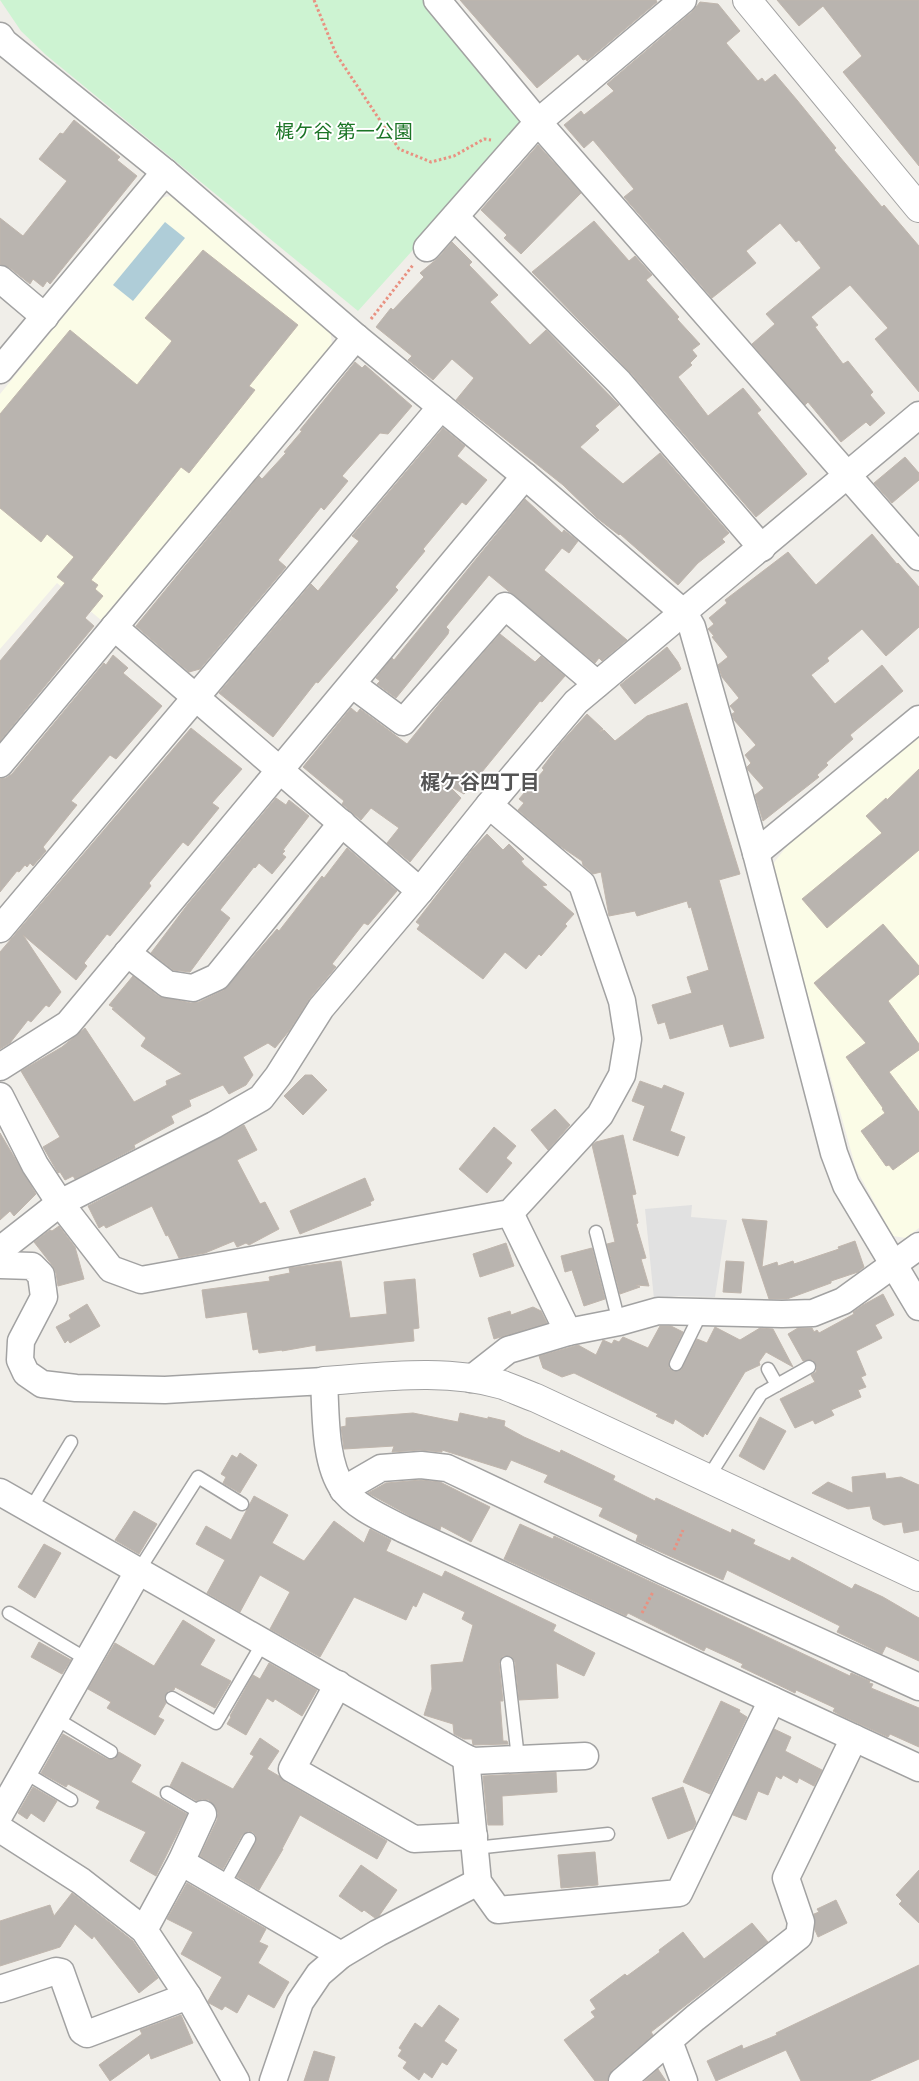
<svg xmlns="http://www.w3.org/2000/svg" width="919" height="2081" font-family="Cabin,'Noto Sans JP',sans-serif">
<style>
.education{fill:#fbfce7}
.park{fill:#cdf3d2}
.parking{fill:#e1e1e1}
.water{fill:#afcdd8}
.building{fill:#b9b4af;stroke:#c0b6ad}
.lines{fill:none;stroke-linecap:round;stroke-linejoin:round}
.service-casing{stroke:#a2a2a2;stroke-width:15}
.minor-casing{stroke:#a2a2a2;stroke-width:29}
.tertiary-casing{stroke:#a2a2a2;stroke-width:30}
.path{stroke:#e99181;stroke-width:3;stroke-dasharray:2.5 2.5;stroke-linecap:butt}
.service{stroke:#fff;stroke-width:12}
.minor{stroke:#fff;stroke-width:26}
.tertiary{stroke:#fff;stroke-width:28}
.labels{text-anchor:middle;stroke-width:4;stroke-linejoin:round;paint-order:stroke}
.park-label{font-size:19px;fill:#1b7426;stroke:#fff}
.neighbourhood-label{font-size:20px;font-weight:bold;fill:#545454;stroke:#fff}
</style>
<rect width="100%" height="100%" fill="#f0eee9"/>
<!-- education -->
<g class="education">
<path d="M170 196 330 325 332 345 101 620 57 583 0 649V394L161 198Z"/>
<path d="M919 734V1228L906 1238 893 1236 856 1169 772 865 787 846 816 819Z"/>
</g>
<!-- park -->
<path class="park" d="M0 0H430L519 114 520 131 358 311 46 55 21 31Z"/>
<!-- parking -->
<path class="parking" d="M692 1205 691 1217 727 1220 715 1297 677 1296 654 1299 645 1209Z"/>
<!-- water -->
<path class="water" d="M165 222 185 238 133 301 113 285Z"/>
<!-- building -->
<g class="building">
<path d="M460 0H656L657 2 587 61 586 59 583 60 578 54 537 88Z"/>
<path d="M777 0H919V166L843 72 862 56 823 6 799 26Z"/>
<path d="M700 2 718 4 740 31 726 43 758 81 762 78 765 82 775 74 797 100 836 148 834 150 882 207 884 205 919 246V392L875 339 888 328 850 285 811 317 818 325 815 327 843 364 848 361 873 392 870 395 885 413 870 426 866 422 841 442 808 402 805 405 752 344 775 324 766 314 821 268 799 240 796 242 780 223 746 251 756 263 712 298 624 197 634 189 593 140 584 148 564 125 581 111 584 115 614 91 607 84 693 11Z"/>
<path d="M74 120 120 157 117 160 137 176 50 284 47 281 43 287 33 279 30 284 10 268 0 264V218L23 236 67 181 39 159 60 133 63 134Z"/>
<path d="M538 145 581 193 521 254 504 238 507 235 481 210Z"/>
<path d="M594 221 629 261 635 256 652 275 646 280 679 317 677 319 700 344 692 350 697 356 690 363 692 365 678 377 708 416 743 388 761 410 757 413 807 474 756 517 630 372 532 272Z"/>
<path d="M452 242 472 262 469 265 498 295 490 302 530 345 546 330 619 405 595 426 599 430 580 447 623 484 660 453 729 533 722 539 725 542 698 563 678 585 620 534 619 535 597 518 563 485 456 400 474 378 452 359 433 380 408 360 412 356 376 327 391 308 393 310 424 277 420 273 438 258Z"/>
<path d="M203 250 298 325 249 386 255 390 189 473 181 467 91 580 98 585 95 589 103 596 85 618 94 626 0 741V661L65 583 57 577 74 557 47 534 41 542 0 508V414L70 330 137 385 172 341 145 318Z"/>
<path d="M355 362 362 368 365 365 412 406 388 434 380 433 342 476 348 481 324 510 321 507 278 560 286 567 200 669 189 672 136 626 259 476 262 479 286 453 284 452 302 431 300 430Z"/>
<path d="M443 428 465 446 457 456 487 480 466 505 462 502 423 549 425 551 395 587 398 590 318 683 316 682 273 737 219 693 311 584 318 591 359 541 352 536Z"/>
<path d="M905 457 919 473V480L892 503 874 483Z"/>
<path d="M525 499 562 533 564 530 578 541 569 553 562 548 544 570 627 640 602 661 599 658 595 663 489 575 446 627 449 630 448 634 396 698 377 684 380 681 376 678 392 658 394 660Z"/>
<path d="M872 534 897 564 898 563 919 587V627L886 656 862 629 827 658 829 661 811 675 835 704 882 665 903 691 850 735 853 739 826 763 828 765 817 775 819 777 763 821 755 795 764 788 748 770 747 767 751 763 745 755 756 745 734 720 732 714 735 712 730 706 739 698 722 677 718 665 728 657 712 637 714 636 708 629 714 624 709 618 727 603 725 600 788 552 816 585Z"/>
<path d="M500 634 535 662 541 656 565 676 542 702 540 701 464 794 448 785 461 798 410 862 387 843 399 828 371 808 361 820 342 804 344 801 303 767 351 708 357 713 360 709 407 744 449 692Z"/>
<path d="M667 647 678 662 681 669 635 704 620 685Z"/>
<path d="M113 655 128 668 123 673 162 706 116 759 110 755 71 801 77 805 43 847 46 851 33 866 30 863 27 867 25 865 19 872 17 871 0 892V779L6 778 12 774 104 663 106 665Z"/>
<path d="M687 703 740 874 719 880 764 1038 730 1047 723 1024 670 1039 665 1022 658 1024 652 1005 692 993 687 977 709 970 691 907 689 908 687 901 637 916 635 911 609 916 601 872 593 874 583 865 582 861 560 846 518 810 524 803 519 799 544 770 542 768 560 744 587 714 603 729 599 732 604 730 615 741 647 716Z"/>
<path d="M191 728 242 769 212 803 219 808 188 846 183 842 149 883 151 886 110 936 107 934 84 963 87 966 76 980 23 935 61 992 49 1007 46 1005 31 1022 28 1020 10 1043 0 1049V952Z"/>
<path d="M919 769V850L827 928 802 899 882 833 866 816 886 798 887 800Z"/>
<path d="M276 798 286 805 289 800 309 816 283 850 285 851 282 854 286 857 272 874 259 863 255 868 254 867 220 910 230 918 190 972 173 970 151 953 188 904Z"/>
<path d="M487 834 503 850 509 844 524 859 521 861 524 865 547 885 542 886 574 914 565 924 567 926 541 956 539 954 526 969 505 952 483 979 417 929 420 925 416 922 472 850Z"/>
<path d="M347 848 397 891 368 925 364 923 332 964 336 967 310 998 289 1031 275 1048 268 1043 243 1057 253 1075 246 1085 229 1094 223 1085 189 1100 191 1106 171 1116 174 1123 134 1145 135 1148 75 1179 73 1176 65 1180 60 1172 58 1173 43 1147 60 1137 21 1071 62 1047 85 1028 134 1102 167 1085 166 1081 182 1074 141 1046 146 1038 112 1009 114 1008 109 1005 133 976 158 996 191 1003 199 1002 224 990 277 929 279 931 322 876 324 878Z"/>
<path d="M883 924 919 966V974L888 1001 919 1044V1050L889 1072 919 1112V1151L893 1170 889 1165 886 1166 861 1131 885 1113 882 1109 883 1108 846 1057 866 1043 814 983Z"/>
<path d="M305 1075H312L327 1090 303 1115 284 1096Z"/>
<path d="M640 1081 662 1089 664 1085 684 1093 670 1131 685 1137 678 1156 633 1140 645 1106 632 1101Z"/>
<path d="M555 1109 570 1125 548 1150 531 1130Z"/>
<path d="M244 1125 257 1150 237 1160 260 1204 265 1202 279 1229 249 1245 246 1243 237 1247 234 1241 205 1253 179 1258 168 1235 166 1236 152 1206 106 1228 104 1225 99 1228 88 1206Z"/>
<path d="M494 1127 516 1146 506 1158 512 1163 487 1193 459 1169Z"/>
<path d="M0 1133 36 1194 14 1216 10 1211 0 1220Z"/>
<path d="M623 1135 636 1194 632 1195 638 1223 636 1224 646 1258 641 1259 649 1286 636 1285 640 1287 620 1294 607 1244 615 1242 592 1145 596 1142Z"/>
<path d="M365 1178 374 1200 370 1202 371 1205 300 1234 290 1211Z"/>
<path d="M742 1219 767 1221 762 1267 777 1262 778 1266 793 1261 794 1264 839 1249 838 1247 855 1241 864 1267 858 1272 831 1281V1283L787 1299H769Z"/>
<path d="M59 1226 75 1247 84 1279 58 1286 56 1273 52 1265 34 1242 50 1230 52 1231Z"/>
<path d="M506 1243 514 1266 480 1277 473 1254Z"/>
<path d="M592 1248 605 1299 584 1306 572 1270 565 1272 561 1256Z"/>
<path d="M341 1261 350 1318 387 1314 384 1282 415 1279 419 1328 413 1329 414 1341 316 1351V1345L282 1351V1350L259 1353 258 1349 253 1350 247 1312 206 1318 202 1290 270 1281 269 1277 290 1273 289 1268Z"/>
<path d="M726 1261 744 1262 741 1293 723 1292Z"/>
<path d="M883 1294 894 1315 875 1325 882 1338 856 1351 866 1375 861 1377 866 1387 858 1390 861 1397 831 1410 834 1415 815 1424 813 1420 795 1428 780 1399 815 1382 811 1375 816 1372 817 1367 813 1360 803 1361 788 1334 798 1328H812L814 1332 817 1330 819 1333 854 1314 853 1312 863 1305Z"/>
<path d="M87 1304 100 1326 70 1343 68 1340 65 1343 56 1327 71 1319 69 1315Z"/>
<path d="M533 1307 541 1311 547 1323 494 1339 488 1318 510 1311 511 1315Z"/>
<path d="M660 1326H671L683 1332 669 1361V1368L673 1371 681 1370 697 1339 707 1343 715 1327 740 1340 760 1328 773 1329 793 1367 766 1352 759 1362 760 1365 745 1372 707 1435 705 1433 703 1437 675 1419 673 1424 656 1416 658 1414 574 1373 562 1377 543 1368 539 1356 578 1345 596 1355 603 1340 612 1344 614 1340 619 1342 623 1337 648 1348Z"/>
<path d="M413 1413 458 1422 460 1413 488 1419V1417L505 1421 504 1426 524 1437 560 1453 561 1450 615 1476 613 1480 655 1501 656 1498 731 1533 732 1529 755 1540 753 1544 790 1561 792 1557 852 1589 855 1584 883 1597 919 1618V1661L886 1646 882 1654 864 1645 837 1632 840 1626 727 1570 723 1580 636 1541 638 1535 599 1516 603 1508 544 1482 548 1475 511 1460 506 1470 442 1450V1452L420 1450 392 1452 394 1446 344 1449 341 1427 346 1426V1418Z"/>
<path d="M760 1417 786 1431 764 1470 739 1456Z"/>
<path d="M240 1453 257 1465 240 1493 223 1483 226 1477 221 1474 232 1455 237 1458Z"/>
<path d="M885 1473 886 1479 901 1477 919 1485V1530L904 1533 902 1522 884 1525 873 1519 870 1506 848 1509 812 1493 828 1482 853 1493 852 1477Z"/>
<path d="M421 1480 440 1482 490 1507 471 1542 441 1526 440 1530 410 1516 368 1493 386 1483Z"/>
<path d="M254 1496 288 1515 272 1543 304 1561 334 1521 364 1543 370 1529 391 1540 386 1551 442 1577 445 1571 556 1625 553 1631 595 1653 584 1676 556 1663 558 1698 519 1700 515 1662 511 1656H503L499 1663 503 1701H500L503 1741H507L508 1744 473 1745 472 1739H464L454 1734 453 1724 424 1715 432 1689 431 1665 463 1662 473 1625 462 1619 465 1612 423 1592 416 1607 413 1605 406 1620 354 1597 320 1657 270 1629 290 1592 260 1575 240 1612 207 1593 225 1560 196 1544 206 1526 231 1540Z"/>
<path d="M134 1511 157 1524 139 1554 115 1540Z"/>
<path d="M520 1524 553 1539 554 1536 850 1676 851 1673 870 1681 869 1683 873 1684 871 1688 919 1708V1747L890 1734 888 1737 840 1715 833 1711 835 1708 796 1690 795 1693 741 1667 743 1664 706 1647 704 1651 628 1613 626 1616 504 1559Z"/>
<path d="M44 1544 61 1553 35 1598 18 1587Z"/>
<path d="M183 1620 215 1640 200 1665 231 1681 215 1708 175 1687 174 1690 168 1691 164 1698 166 1703 158 1717 164 1720 155 1735 107 1708 111 1702 88 1689 115 1643 154 1666Z"/>
<path d="M39 1642 71 1660 62 1674 31 1657Z"/>
<path d="M269 1663 317 1690 302 1716 275 1699 273 1702 267 1698 246 1735 227 1724 231 1717 230 1716 253 1675 260 1679Z"/>
<path d="M721 1701 740 1710 739 1712 747 1717 710 1794 683 1782Z"/>
<path d="M774 1729 791 1737 785 1751 822 1770 814 1786 799 1778 797 1783 783 1775 781 1779 776 1776 768 1795 758 1791 746 1820 733 1815Z"/>
<path d="M63 1734 107 1759H115L119 1752 141 1765 131 1782 187 1814 156 1876 130 1861 146 1832 96 1808 100 1801 68 1784 66 1787 41 1773Z"/>
<path d="M260 1738 279 1751 267 1769 279 1776 285 1782 387 1841 377 1859 300 1815 282 1849H283L259 1890 237 1877 256 1842V1835L253 1832 248 1831 242 1835 223 1869 200 1856 217 1820 218 1813 215 1806 209 1800 202 1799 197 1801 170 1786 182 1762 233 1789 254 1756 250 1754Z"/>
<path d="M556 1772 557 1792 502 1796 503 1825H488L483 1776Z"/>
<path d="M33 1787 57 1801 44 1822 31 1813 27 1819 18 1813Z"/>
<path d="M683 1787 696 1823 693 1829 668 1839 652 1798Z"/>
<path d="M595 1852 598 1885 561 1888 558 1855Z"/>
<path d="M361 1865 397 1890 379 1916 375 1918 364 1910 362 1912 339 1896Z"/>
<path d="M919 1870V1923L899 1904 902 1901 896 1895Z"/>
<path d="M187 1883 266 1929 259 1942 268 1946 258 1963 289 1982 274 2008 248 1994 237 2013 225 2006 222 2010 209 2003 208 2001 222 1977 181 1954 193 1932 167 1919Z"/>
<path d="M72 1893 133 1941 158 1978 139 1993 94 1936 92 1939 75 1924 60 1947 0 1966V1921L50 1905 54 1916Z"/>
<path d="M836 1900 847 1923 818 1937 815 1930 814 1914 819 1912 817 1909Z"/>
<path d="M752 1923 768 1942 651 2032 653 2035 612 2070 607 2081H595L564 2040 595 2017 591 2012 596 2009 590 2000 625 1974 627 1976 660 1952 659 1950 683 1932 704 1959Z"/>
<path d="M919 1965V2059L869 2081H801L786 2050 716 2081 707 2061 742 2045 743 2049 777 2035 776 2033Z"/>
<path d="M439 2005 459 2019 444 2041 457 2050 447 2065 442 2062 432 2078 424 2072 419 2080 403 2068 407 2062 398 2056 402 2050 399 2048 415 2023 422 2028Z"/>
<path d="M181 2015 193 2043 151 2059 149 2053 110 2081 99 2065 142 2034 140 2030Z"/>
<path d="M314 2051 335 2057 328 2081H304Z"/>
<path d="M658 2069 666 2081H645Z"/>
</g>
<g class="lines">
<!-- service casing -->
<g class="service-casing">
<g id="service">
<path d="M596 1232 619 1322"/>
<path d="M676 1364 702 1311"/>
<path d="M768 1369 777 1385"/>
<path d="M708 1478 761 1394 809 1367"/>
<path d="M30 1510 71 1442"/>
<path d="M139 1570 198 1477 242 1504"/>
<path d="M9 1613 88 1660"/>
<path d="M507 1663 518 1758"/>
<path d="M172 1698 216 1723 264 1641"/>
<path d="M55 1718 111 1752"/>
<path d="M24 1772 71 1800"/>
<path d="M167 1793 203 1814"/>
<path d="M475 1848 608 1834"/>
<path d="M223 1886 249 1839"/>
</g>
</g>
<!-- minor casing -->
<g class="minor-casing">
<g id="minor">
<path d="M437 0 538 122 919 557"/>
<path d="M0 36 4 42 165 172 356 337 525 476 684 613 692 627 698 648 756 853 834 1153 846 1185 919 1307"/>
<path d="M455 217 619 382 762 548"/>
<path d="M427 248 538 122 683 0"/>
<path d="M0 279 45 317"/>
<path d="M0 370 165 172"/>
<path d="M114 627 420 891"/>
<path d="M353 685 403 722 505 606 597 684"/>
<path d="M0 764 356 337"/>
<path d="M756 853 919 719"/>
<path d="M0 929 441 407"/>
<path d="M127 953 167 984 193 988 217 977 342 823"/>
<path d="M0 1067 68 1024 525 476"/>
<path d="M0 1096 35 1165 60 1203 111 1269 141 1280 510 1213 600 1115 622 1075 628 1039 622 1001 582 884 489 805"/>
<path d="M510 1213 568 1332"/>
<path d="M0 1250 60 1203 214 1125 261 1098 278 1076 321 1008 420 891 489 805 576 702 919 415"/>
<path d="M0 1265 32 1266 41 1275 44 1297 21 1341 20 1360 26 1373 42 1384 76 1388 165 1390 324 1381C326 1413 324 1462 343 1489 355 1507 384 1519 403 1529L919 1768"/>
<path d="M471 1379 508 1350 568 1332 619 1322 658 1311 782 1314 813 1313 843 1301 919 1246"/>
<path d="M343 1490 381 1468 421 1465 447 1468 664 1571 919 1687"/>
<path d="M0 1492 466 1758 473 1761 585 1756"/>
<path d="M338 1684 292 1769 414 1839 474 1836"/>
<path d="M466 1758 478 1882 498 1910 679 1893 772 1700"/>
<path d="M0 1814 139 1570"/>
<path d="M0 1829 81 1881 144 1930 188 1996 236 2081"/>
<path d="M181 1862 341 1955"/>
<path d="M144 1930 181 1862 203 1814"/>
<path d="M0 1989 56 1971 61 1972 82 2031 87 2034 188 1996"/>
<path d="M669 2041 684 2081"/>
<path d="M273 2081 300 2002 319 1974 341 1955 378 1933 478 1882"/>
<path d="M622 2081 695 2018 799 1936 801 1922 786 1878 854 1738"/>
</g>
</g>
<!-- tertiary casing -->
<g class="tertiary-casing">
<g id="tertiary">
<path d="M747 0 919 208"/>
<path d="M324 1381C382 1377 446 1368 503 1385 514 1389 525 1394 536 1398L919 1577"/>
</g>
</g>
<!-- path -->
<g class="path">
<path d="M314 0 336 54 399 149 431 162 454 156 484 139 491 140"/>
<path d="M371 319 413 265"/>
<path d="M674 1550 683 1530"/>
<path d="M642 1613 653 1592"/>
</g>
<!-- service -->
<use href="#service" class="service"/>
<!-- minor -->
<use href="#minor" class="minor"/>
<!-- tertiary -->
<use href="#tertiary" class="tertiary"/>
</g>
<g class="labels">
<!-- park labels -->
<g class="park-label">
<text x="344" y="138">梶ケ谷 第一公園</text>
</g>
<!-- neighbourhood labels -->
<g class="neighbourhood-label">
<text x="480" y="789">梶ケ谷四丁目</text>
</g>
</g>
</svg>
